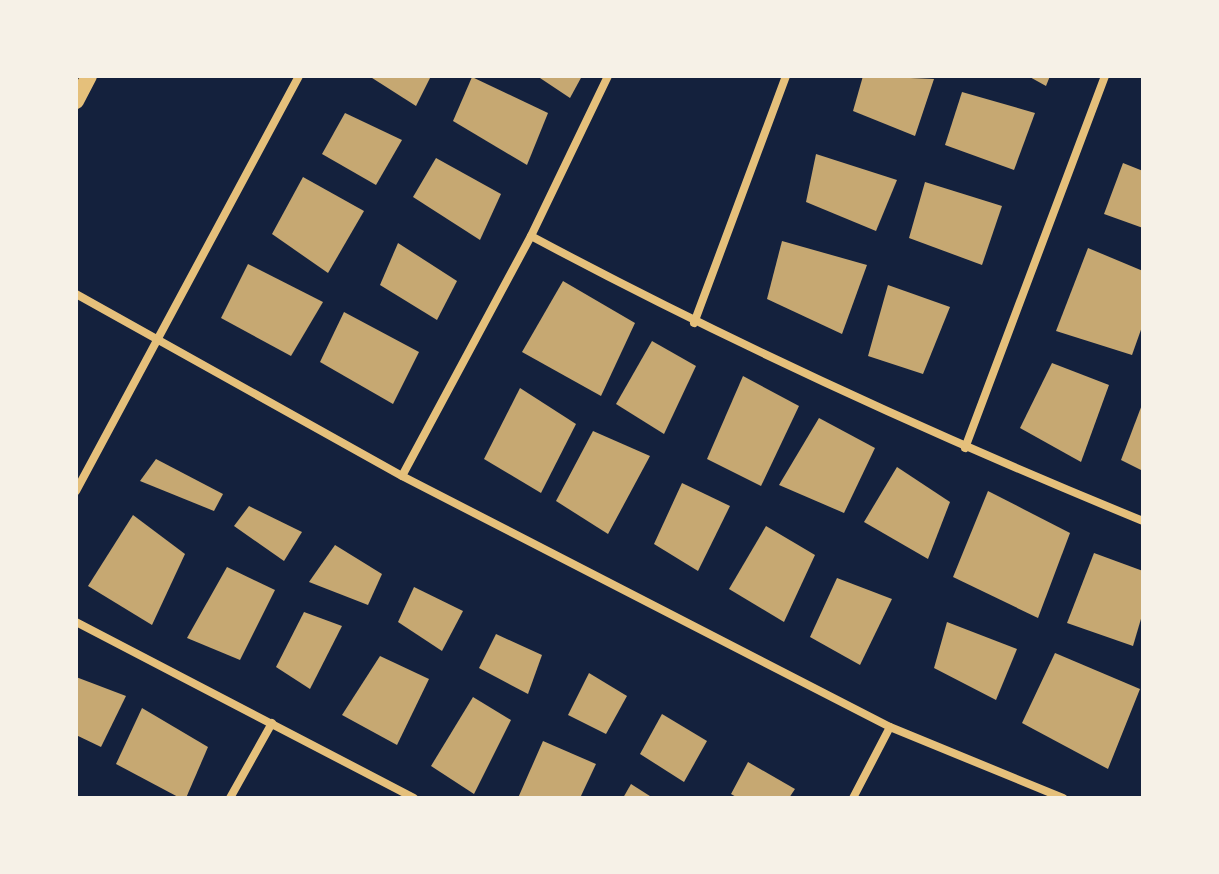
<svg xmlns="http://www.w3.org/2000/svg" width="1219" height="874" font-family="Montserrat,sans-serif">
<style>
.building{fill:#c6a872}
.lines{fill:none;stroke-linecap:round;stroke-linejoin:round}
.minor{stroke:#e5c07b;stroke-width:8}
.secondary{stroke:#e5c07b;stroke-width:16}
</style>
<rect width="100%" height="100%" fill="#14213d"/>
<!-- building -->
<g class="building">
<path d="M369 76H431L416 106Z"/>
<path d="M537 76H582L570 98Z"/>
<path d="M863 76 934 79 915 136 853 111Z"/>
<path d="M1028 76H1050L1046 86Z"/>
<path d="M472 77 548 113 527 165 453 121Z"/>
<path d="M962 92 1035 113 1014 170 945 145Z"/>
<path d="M345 113 402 140 376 185 322 154Z"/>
<path d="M816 154 897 180 876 231 806 202Z"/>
<path d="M436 158 501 194 480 240 413 197Z"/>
<path d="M1123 163 1143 171V228L1104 214Z"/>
<path d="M303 177 364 211 328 273 272 234Z"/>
<path d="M925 182 1002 206 982 265 909 238Z"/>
<path d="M782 241 867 265 842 334 767 299Z"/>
<path d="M398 243 457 281 437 320 380 285Z"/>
<path d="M1088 248 1143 271V324L1132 355 1056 331Z"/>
<path d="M248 264 323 302 291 356 221 318Z"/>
<path d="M563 281 635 323 601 396 522 352Z"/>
<path d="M888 285 950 307 923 374 868 356Z"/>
<path d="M344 312 419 352 393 404 320 362Z"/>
<path d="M652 341 696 366 664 434 616 404Z"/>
<path d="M1052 363 1109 385 1081 462 1020 428Z"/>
<path d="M743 376 799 406 761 486 707 459Z"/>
<path d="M520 388 576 424 541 493 484 459Z"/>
<path d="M1143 402V471L1121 460Z"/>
<path d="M819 418 875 448 844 513 779 485Z"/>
<path d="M593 431 650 456 608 534 556 501Z"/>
<path d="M156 459 223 494 214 511 140 481Z"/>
<path d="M897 467 950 502 928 559 864 522Z"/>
<path d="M682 483 730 506 698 571 654 544Z"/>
<path d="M988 491 1070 533 1038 618 953 577Z"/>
<path d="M249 506 302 532 284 561 234 526Z"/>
<path d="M133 515 185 554 152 625 88 586Z"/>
<path d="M766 526 815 555 784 622 729 589Z"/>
<path d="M335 545 382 574 368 605 309 582Z"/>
<path d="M1094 553 1143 571V612L1133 646 1067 623Z"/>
<path d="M227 567 275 590 240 660 187 638Z"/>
<path d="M837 578 892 599 860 665 810 637Z"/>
<path d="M414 587 463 611 442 651 398 622Z"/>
<path d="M304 612 342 626 310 689 276 667Z"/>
<path d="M947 622 1017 649 996 700 934 668Z"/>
<path d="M496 634 542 655 528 694 479 668Z"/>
<path d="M1055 653 1140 689 1108 769 1022 723Z"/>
<path d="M380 656 429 679 397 745 342 715Z"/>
<path d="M589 673 627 696 606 734 568 715Z"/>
<path d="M76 677 126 696 101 747 76 735Z"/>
<path d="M473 697 511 720 474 794 431 766Z"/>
<path d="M142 708 208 747 186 798H180L116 764Z"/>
<path d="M662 714 707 741 684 782 640 754Z"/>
<path d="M543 741 596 764 580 798H518Z"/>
<path d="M748 762 795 789 789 798H738L731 794Z"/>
<path d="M631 784 653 798H623Z"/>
</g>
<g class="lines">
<!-- minor -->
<g class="minor">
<path d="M531 236C731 343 933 435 1143 521"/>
<path d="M76 294 402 476 890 727 1063 798"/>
<path d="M694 323 786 76"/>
<path d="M965 448 1105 76"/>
<path d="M402 476 531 236 608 76"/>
<path d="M76 491 299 76"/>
<path d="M76 622 414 798"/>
<path d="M230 798 272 723"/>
<path d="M853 798 890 727"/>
</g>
<!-- secondary -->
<path class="secondary" d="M76 101 89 76"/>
</g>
<!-- border -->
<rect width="1219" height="874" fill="none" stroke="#f6f1e7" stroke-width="156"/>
</svg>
